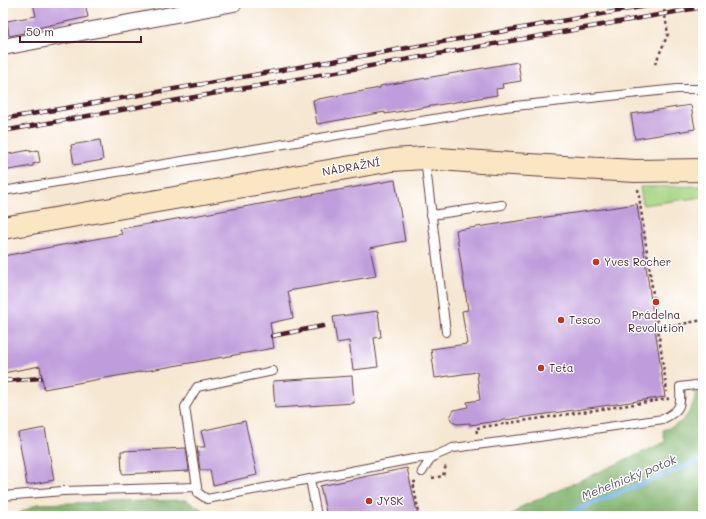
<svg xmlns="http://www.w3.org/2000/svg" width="706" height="519" font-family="Mali,sans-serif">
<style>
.green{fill:#a4d381;stroke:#777956}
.forest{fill:#83b56f;stroke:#666a4d}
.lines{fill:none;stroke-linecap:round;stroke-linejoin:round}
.stream{stroke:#7cb6ed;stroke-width:5}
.building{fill:#bf9cdb}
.service-casing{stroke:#643d44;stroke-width:10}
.minor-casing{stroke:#643d44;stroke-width:18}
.secondary-casing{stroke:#643d44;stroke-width:24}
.path{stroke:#643d44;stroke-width:2.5;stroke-dasharray:3 3;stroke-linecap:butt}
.service{stroke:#fff;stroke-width:8}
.minor{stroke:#fff;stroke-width:16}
.secondary{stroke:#fbe6c4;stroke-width:22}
.rail-casing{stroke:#4a1f2b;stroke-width:4.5}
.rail{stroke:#fff;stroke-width:3;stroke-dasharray:9;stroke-linecap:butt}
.poi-dot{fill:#c8321e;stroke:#fff;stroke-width:1.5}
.labels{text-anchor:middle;stroke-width:3;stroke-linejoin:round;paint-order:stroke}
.street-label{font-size:11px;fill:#4a1f2b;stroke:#fff}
.poi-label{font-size:11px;fill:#4a1f2b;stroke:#fff;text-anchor:start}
.water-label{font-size:12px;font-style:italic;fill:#5c546f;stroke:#fff}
</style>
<rect width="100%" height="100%" fill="#fff"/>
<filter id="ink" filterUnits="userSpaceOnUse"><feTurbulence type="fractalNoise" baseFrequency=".025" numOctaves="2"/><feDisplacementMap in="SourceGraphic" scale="8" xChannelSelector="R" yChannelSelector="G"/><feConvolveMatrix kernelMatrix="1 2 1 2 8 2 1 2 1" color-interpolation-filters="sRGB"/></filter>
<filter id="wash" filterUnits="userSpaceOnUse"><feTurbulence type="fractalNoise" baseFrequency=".012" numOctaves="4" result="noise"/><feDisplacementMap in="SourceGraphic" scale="16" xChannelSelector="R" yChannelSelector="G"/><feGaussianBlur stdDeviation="0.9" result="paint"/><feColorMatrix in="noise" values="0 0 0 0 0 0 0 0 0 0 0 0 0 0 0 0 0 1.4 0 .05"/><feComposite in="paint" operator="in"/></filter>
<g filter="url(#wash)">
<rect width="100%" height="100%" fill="#f6e7d2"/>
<!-- green -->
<path class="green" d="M703 186V197L643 205 640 187Z"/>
<!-- forest -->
<g class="forest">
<path d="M700 390 703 402V516H510L521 507 665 442 663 430C678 426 687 419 693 404 695 398 695 393 700 390Z"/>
<path d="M186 500 213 516H14L37 504Z"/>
</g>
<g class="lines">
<!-- stream -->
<path class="stream" d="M562 516 703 459"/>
</g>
<g id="blocks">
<!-- building -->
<g class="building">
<path d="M33 3H85L88 17 24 31V33L9 36 7 21 36 16Z"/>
<path d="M518 62 521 81 502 84 503 88 496 89 497 95 385 114V112L317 124 313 100 380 88V86Z"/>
<path d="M691 105 695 129 635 139 631 114Z"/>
<path d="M100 140 103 160 74 165 71 145Z"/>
<path d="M30 150V152L38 150 40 162 33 164V166L3 171V155Z"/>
<path d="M395 180 405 241 370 248 376 276 288 291 293 318 270 323 274 348 44 389 40 366 3 373V256L122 234 120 229Z"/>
<path d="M637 204 665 397 470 425V423L457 424 452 422 450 417 454 410 468 407 467 402 480 400 477 372 435 378 431 349 467 344 462 311 468 310 456 230Z"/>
<path d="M378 311 381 337 374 338 378 367 353 370 349 341 337 343 333 317Z"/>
<path d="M352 376 354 403 275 408 273 381Z"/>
<path d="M245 421 257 475 213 485 210 470H200L197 447H205L201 431Z"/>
<path d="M45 428 54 480 27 485 18 433Z"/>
<path d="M186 448 189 471 122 474 121 451Z"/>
<path d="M407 468 418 516H327L320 486Z"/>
</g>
</g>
</g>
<g filter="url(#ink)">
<use href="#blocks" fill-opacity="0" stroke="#643d44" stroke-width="1"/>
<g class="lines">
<!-- service casing -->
<g class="service-casing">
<g id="service">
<path d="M425 159 446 332"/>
<path d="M3 191 505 107 677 89H703"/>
<path d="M431 215 502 205"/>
<path d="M422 472 432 457 453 448 539 437 663 419C681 410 681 406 680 387L703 384"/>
<path d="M310 479 317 516"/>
<path d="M197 487 185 407 197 387 273 371"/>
<path d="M3 496 63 491 197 487 198 493 207 499 413 459 432 457"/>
</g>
</g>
<!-- minor casing -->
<g class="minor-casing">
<path id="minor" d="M3 47 234 3"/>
</g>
<!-- secondary casing -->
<g class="secondary-casing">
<path id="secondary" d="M3 228 392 160 425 158 495 163 635 171 703 170"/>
</g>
<!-- path -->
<g class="path">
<path d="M655 64 668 34 663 3"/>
<path d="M638 189 667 392"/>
<path d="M655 329 703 320"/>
<path d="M477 433 476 428 668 399 667 397"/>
<path d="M432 478 443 476 446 465"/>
<path d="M416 482H413L419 514 418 515"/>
</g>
<!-- service -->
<use href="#service" class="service"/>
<!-- minor -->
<use href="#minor" class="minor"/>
<!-- secondary -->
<use href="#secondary" class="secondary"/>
<!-- rail casing -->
<g class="rail-casing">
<g id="rail">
<path d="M3 119 664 3"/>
<path d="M3 131 703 7"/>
<path d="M272 336 323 326"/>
<path d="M3 381 41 378"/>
</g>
</g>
<!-- rail -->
<use href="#rail" class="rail"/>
</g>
</g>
<!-- markers -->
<g class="poi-dot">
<circle cx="596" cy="262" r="4"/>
<circle cx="656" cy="302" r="4"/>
<circle cx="561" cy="320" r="4"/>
<circle cx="541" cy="368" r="4"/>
<circle cx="369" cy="501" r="4"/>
</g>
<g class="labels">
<!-- street labels -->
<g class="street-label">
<text transform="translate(351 167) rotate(-10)" y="4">NÁDRAŽNÍ</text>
</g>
<!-- poi labels -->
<g class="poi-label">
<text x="604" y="266">Yves Rocher</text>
<text x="656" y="319" text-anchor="middle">Prádelna<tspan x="656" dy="13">Revolution</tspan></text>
<text x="569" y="324">Tesco</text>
<text x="549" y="372">Teta</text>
<text x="377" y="505">JYSK</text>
</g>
<!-- water labels -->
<g class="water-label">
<text transform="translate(629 478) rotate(-22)" y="4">Mehelnický potok</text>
</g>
</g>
<!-- margin -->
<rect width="706" height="519" fill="none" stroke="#fff" stroke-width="16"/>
<!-- scale -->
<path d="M20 36v6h121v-6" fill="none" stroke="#4a1f2b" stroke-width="2"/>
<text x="26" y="36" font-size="12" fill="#4a1f2b" stroke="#ffffff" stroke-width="3" paint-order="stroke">50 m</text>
</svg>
